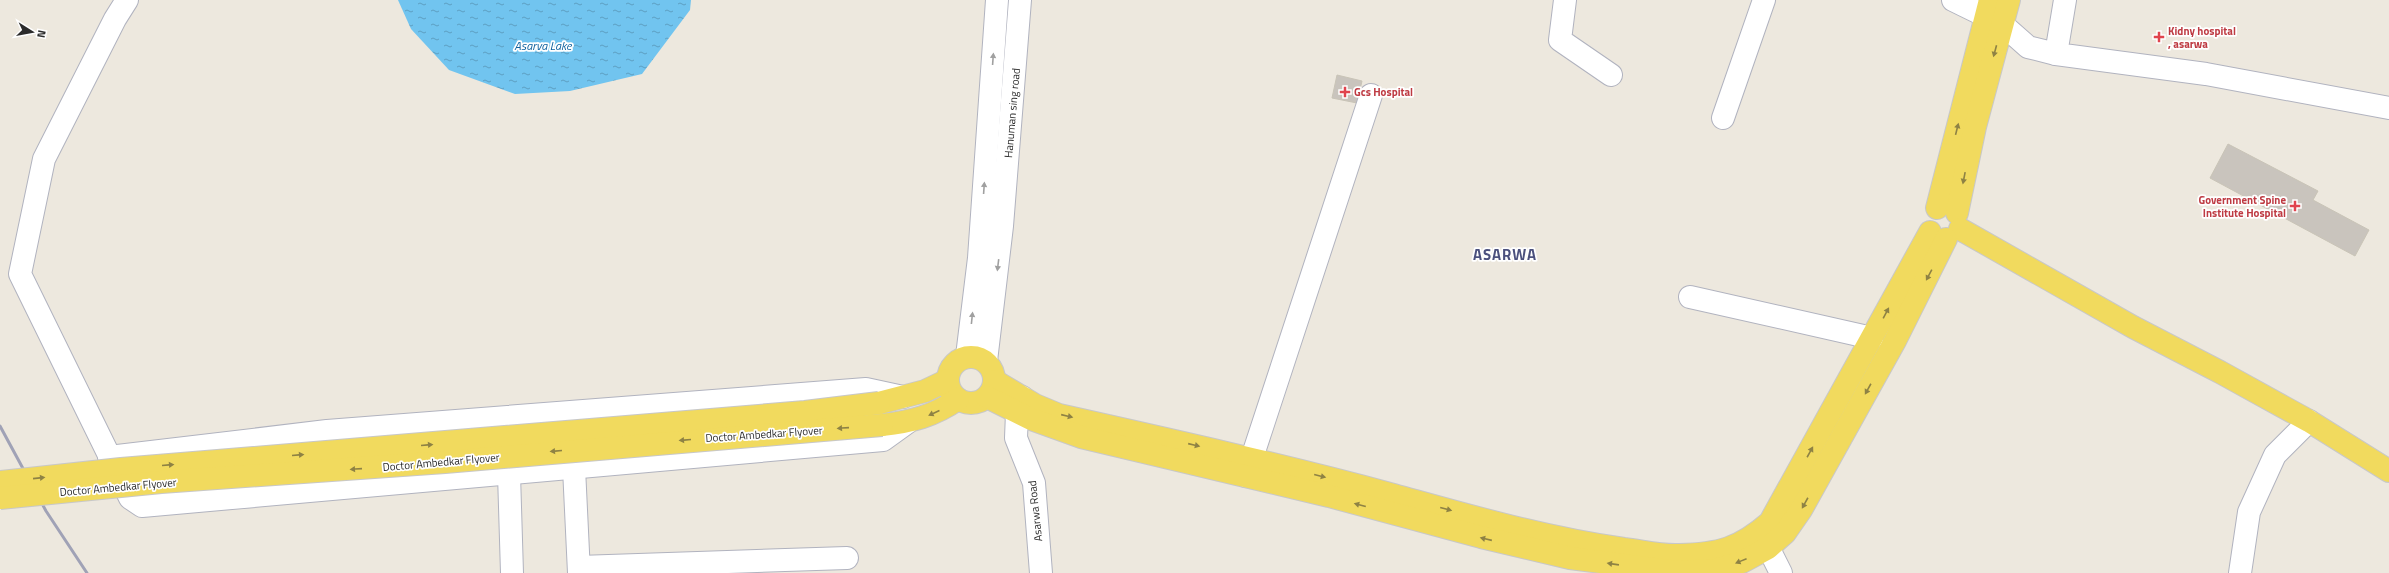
<svg xmlns="http://www.w3.org/2000/svg" width="2389" height="573" font-family="'Titillium Web',sans-serif">
<style>
.water{fill:url(#water-ripples)}
.building{fill:#c9c4bd;stroke:#c9c4b7}
.lines{fill:none;stroke-linecap:round;stroke-linejoin:round}
.minor-casing{stroke:#b1b3bf;stroke-width:24}
.major-casing{stroke:#c8c8c8;stroke-width:24}
.minor{stroke:#fff;stroke-width:22}
.major{stroke:#f1da5e;stroke-width:22}
.rail{stroke:#a0a2b6;stroke-width:3}
.major-bridge-casing{stroke:#c8c8c8;stroke-width:24;stroke-linecap:butt}
.major-bridge{stroke:#f1da5e;stroke-width:22}
.oneway{fill:#8e8244}
.oneway2{fill:#a0a0a0}
.health-dot{fill:#e0444e;stroke:#fff;stroke-width:1.5}
.labels{text-anchor:middle;stroke-width:3.5;stroke-linejoin:round;paint-order:stroke}
.health-label{font-size:11px;font-weight:bold;fill:#be3a42;stroke:#fff;text-anchor:start}
.street-label{font-size:11px;fill:#2b2b2b;stroke:#fff}
.water-label{font-size:12px;font-style:italic;fill:#0d619e;stroke:#fff}
.district-label{font-size:15px;font-weight:bold;letter-spacing:1px;fill:#4b507d;stroke:#fff}
</style>
<defs>
<pattern id="water-ripples" width="26" height="14" patternUnits="userSpaceOnUse"><rect width="26" height="14" fill="#71c4ef"/><path d="M2 4q2-2 4 0t4 0M15 11q2-2 4 0t4 0" fill="none" stroke="#5d9fc2"/></pattern>
</defs>
<rect width="100%" height="100%" fill="#ede8de"/>
<!-- water -->
<path class="water" d="M398 0H691L690 10 642 74 570 91 515 94 449 70 411 29Z"/>
<!-- building -->
<g class="building">
<path d="M1337 75 1362 81 1357 103 1332 98Z"/>
<path d="M2228 144 2318 191 2313 200 2369 230 2355 256 2210 178Z"/>
</g>
<g class="lines">
<!-- minor casing -->
<g class="minor-casing">
<g id="minor">
<path d="M127 0 115 19 44 159 20 274 130 498 142 506 883 440 908 422"/>
<path d="M1565 0 1560 40 1611 75"/>
<path d="M1953 0 2002 24 2028 47 2056 54"/>
<path d="M2065 0 2056 54 2206 74 2389 108"/>
<path d="M1723 118 1764 0"/>
<path d="M1690 297 1872 338"/>
<path d="M967 356 979 258 997 0"/>
<path d="M986 361 1002 226 1020 0"/>
<path d="M1022 397 1017 413 1016 438 1034 483 1041 573"/>
<path d="M109 457 327 431 866 389 903 397"/>
<path d="M574 468 579 573"/>
<path d="M509 474 512 573"/>
<path d="M1246 476 1371 95"/>
<path d="M1760 531 1781 573"/>
<path d="M579 567 847 558"/>
<path d="M2240 573 2249 512 2275 455 2309 421"/>
</g>
</g>
<!-- major casing -->
<g class="major-casing">
<g id="major">
<path d="M1937 208 1990 0"/>
<path d="M1957 213 1975 127 2009 0"/>
<path d="M1960 229 2133 327 2220 372 2309 421 2389 471"/>
<circle cx="971" cy="380" r="23"/>
<path d="M995 381 1035 405 1059 415C1171 440 1283 465 1394 495 1470 516 1545 538 1624 549 1642 551 1661 556 1679 555 1719 554 1739 549 1770 522L1930 232"/>
<path d="M987 397 1031 419 1081 437 1329 496 1481 537 1570 558 1677 572 1714 570 1742 562 1768 548 1785 533 1801 510 1895 341 1946 239"/>
<path d="M879 403 925 391 948 380"/>
<path d="M882 425C911 422 934 416 958 399"/>
</g>
</g>
<!-- minor -->
<use href="#minor" class="minor"/>
<!-- major -->
<use href="#major" class="major"/>
<!-- rail -->
<path class="rail" d="M0 426 46 511 87 573"/>
<!-- major-bridge casing -->
<g class="major-bridge-casing">
<g id="major-bridge">
<path d="M0 482 121 469 805 412 879 403"/>
<path d="M0 498 161 482 445 462 882 425"/>
</g>
</g>
<!-- major-bridge -->
<use href="#major-bridge" class="major-bridge"/>
</g>
<!-- one-way arrows -->
<defs><path id="oneway-solid" d="M-6-.8H1V-3.2L6.5 0L1 3.2V.8H-6Z"/></defs>
<g class="oneway">
<use href="#oneway-solid" transform="translate(1995 51) rotate(105)"/>
<use href="#oneway-solid" transform="translate(1957 129) rotate(-76)"/>
<use href="#oneway-solid" transform="translate(1964 178) rotate(101)"/>
<use href="#oneway-solid" transform="translate(1929 275) rotate(118)"/>
<use href="#oneway-solid" transform="translate(1886 313) rotate(-62)"/>
<use href="#oneway-solid" transform="translate(1868 389) rotate(119)"/>
<use href="#oneway-solid" transform="translate(934 413) rotate(155)"/>
<use href="#oneway-solid" transform="translate(1067 416) rotate(13)"/>
<use href="#oneway-solid" transform="translate(843 428) rotate(176)"/>
<use href="#oneway-solid" transform="translate(685 440) rotate(175)"/>
<use href="#oneway-solid" transform="translate(427 445) rotate(-5)"/>
<use href="#oneway-solid" transform="translate(1194 445) rotate(13)"/>
<use href="#oneway-solid" transform="translate(556 451) rotate(175)"/>
<use href="#oneway-solid" transform="translate(1810 452) rotate(-61)"/>
<use href="#oneway-solid" transform="translate(298 455) rotate(-5)"/>
<use href="#oneway-solid" transform="translate(168 465) rotate(-5)"/>
<use href="#oneway-solid" transform="translate(356 469) rotate(176)"/>
<use href="#oneway-solid" transform="translate(1320 476) rotate(14)"/>
<use href="#oneway-solid" transform="translate(39 478) rotate(-6)"/>
<use href="#oneway-solid" transform="translate(1805 503) rotate(119)"/>
<use href="#oneway-solid" transform="translate(1360 505) rotate(-165)"/>
<use href="#oneway-solid" transform="translate(1446 509) rotate(15)"/>
<use href="#oneway-solid" transform="translate(1486 539) rotate(-167)"/>
<use href="#oneway-solid" transform="translate(1741 561) rotate(158)"/>
<use href="#oneway-solid" transform="translate(1613 564) rotate(-172)"/>
</g>
<g class="oneway2">
<use href="#oneway-solid" transform="translate(993 59) rotate(-86)"/>
<use href="#oneway-solid" transform="translate(984 188) rotate(-86)"/>
<use href="#oneway-solid" transform="translate(998 265) rotate(97)"/>
<use href="#oneway-solid" transform="translate(972 318) rotate(-84)"/>
</g>
<!-- markers -->
<g class="health-dot">
<path d="M2157 31h4v4h4v4h-4v4h-4v-4h-4v-4h4z"/>
<path d="M1343 86h4v4h4v4h-4v4h-4v-4h-4v-4h4z"/>
<path d="M2293 200h4v4h4v4h-4v4h-4v-4h-4v-4h4z"/>
</g>
<g class="labels">
<!-- health labels -->
<g class="health-label">
<text x="2168" y="35">Kidny hospital<tspan x="2168" dy="13">, asarwa</tspan></text>
<text x="1354" y="96">Gcs Hospital</text>
<text x="2286" y="204" text-anchor="end">Government Spine<tspan x="2286" dy="13">Institute Hospital</tspan></text>
</g>
<!-- street labels -->
<g class="street-label">
<text transform="translate(1012 113) rotate(-85)" y="4">Hanuman sing road</text>
<text transform="translate(764 434) rotate(-4)" y="4">Doctor Ambedkar Flyover</text>
<text transform="translate(441 462) rotate(-5)" y="4">Doctor Ambedkar Flyover</text>
<text transform="translate(118 487) rotate(-5)" y="4">Doctor Ambedkar Flyover</text>
<text transform="translate(1035 511) rotate(-96)" y="4">Asarwa Road</text>
</g>
<!-- water labels -->
<g class="water-label">
<text x="543" y="50">Asarva Lake</text>
</g>
<!-- district labels -->
<g class="district-label">
<text x="1505" y="260">ASARWA</text>
</g>
</g>
<!-- north arrow -->
<g transform="translate(32 32) rotate(101)" stroke="#ffffff" stroke-width="3" paint-order="stroke">
<path d="M0-3L7 15L0 10L-7 15Z" fill="#2b2b2b"/>
<text y="-6" font-size="11" font-weight="bold" text-anchor="middle" fill="#2b2b2b">N</text>
</g>
</svg>
